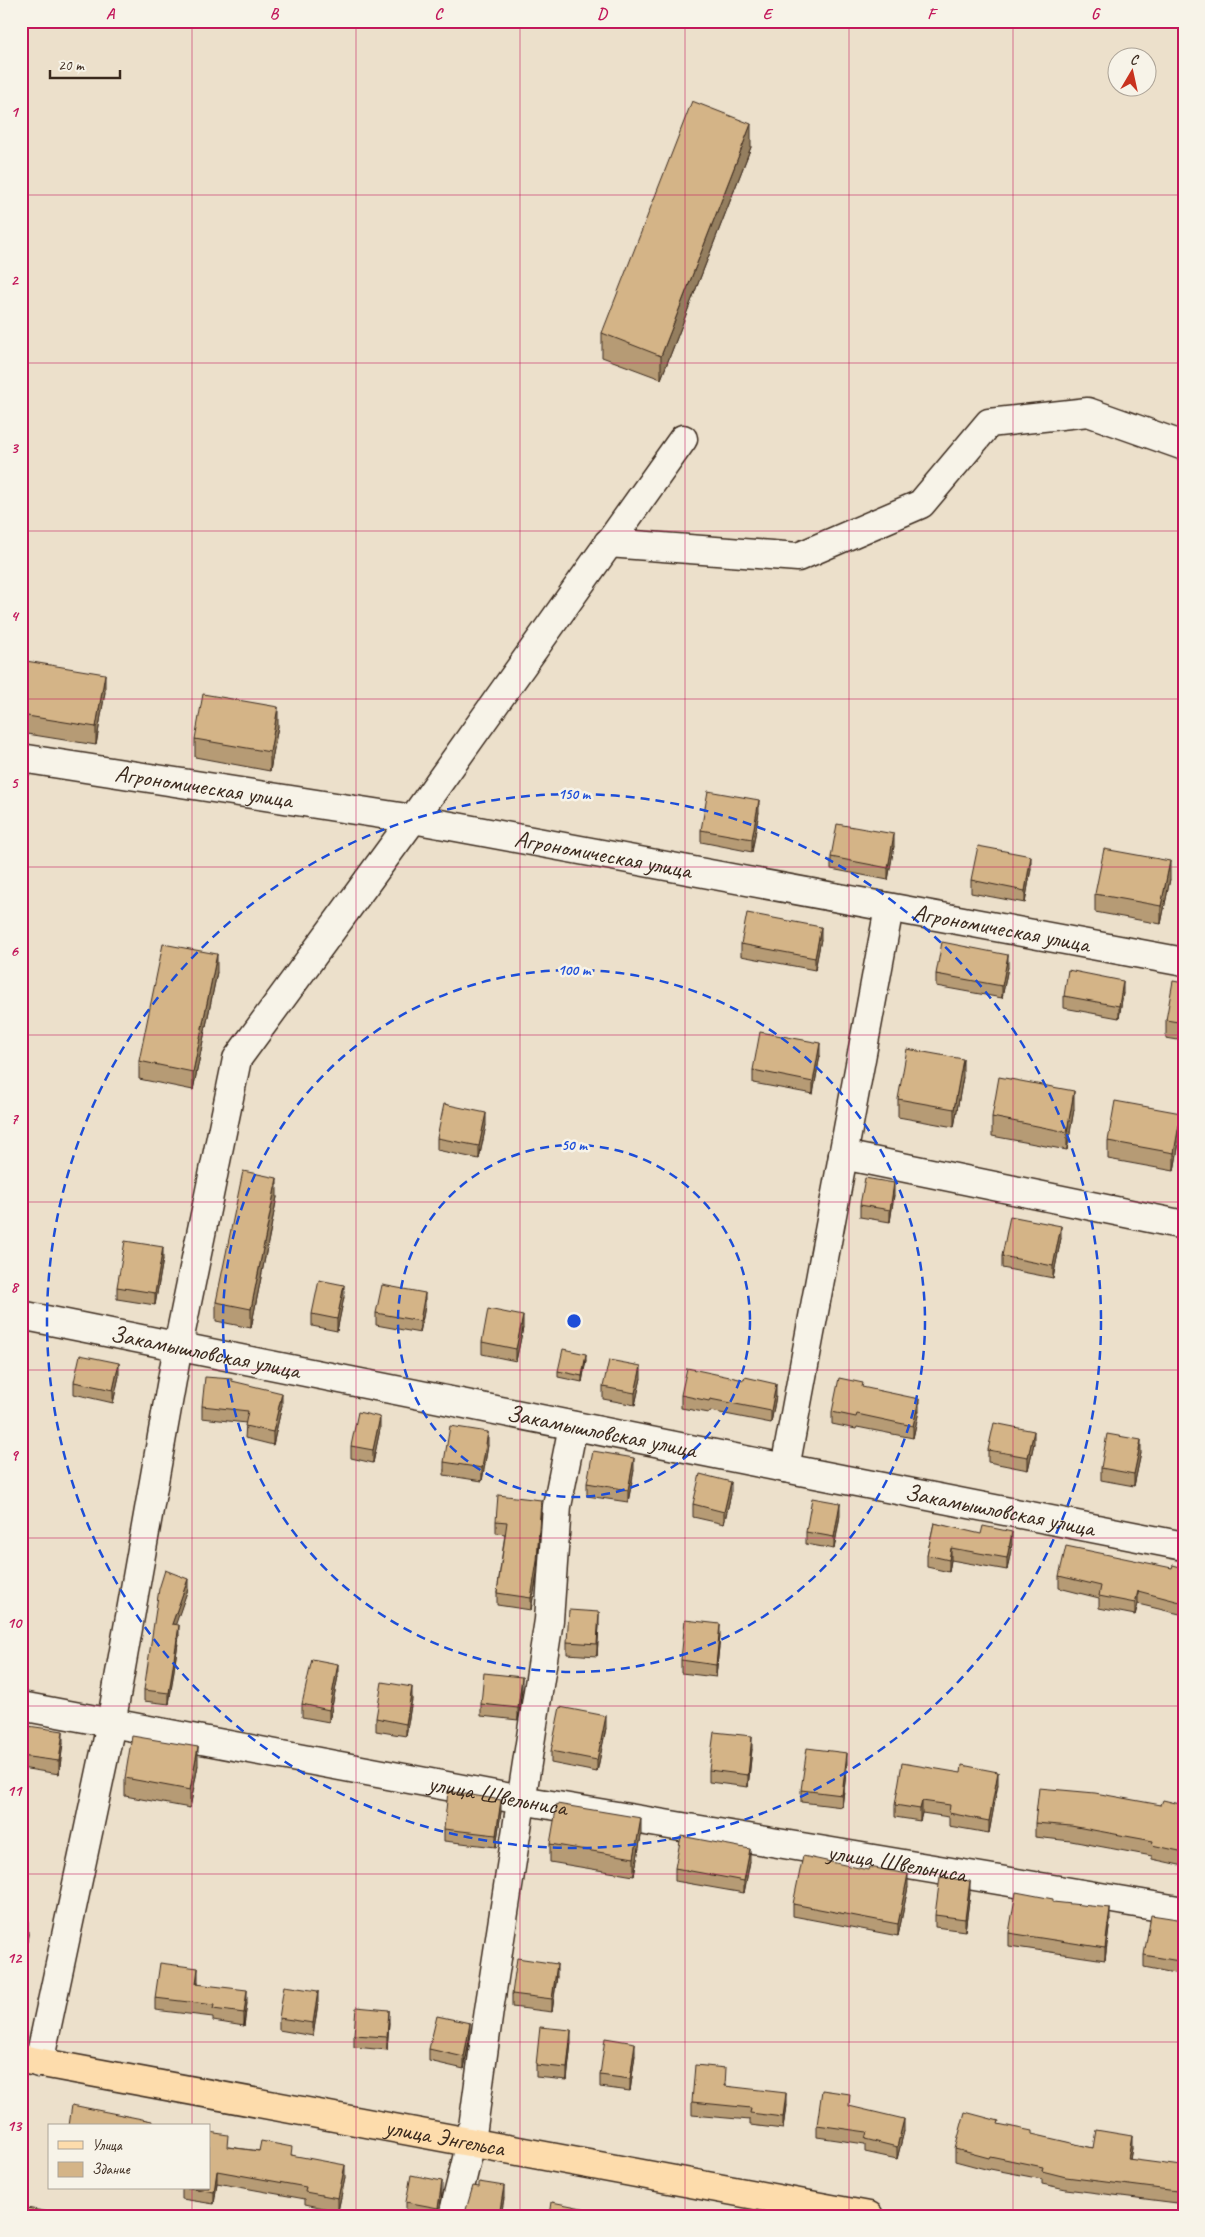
<svg xmlns="http://www.w3.org/2000/svg" width="1205" height="2237" font-family="Caveat,sans-serif">
<style>
.lines{fill:none;stroke-linecap:round;stroke-linejoin:round}
.minor-casing{stroke:#3b2a1e;stroke-width:31}
.major-casing{stroke:#3b2a1e;stroke-width:31}
.minor{stroke:#f7f3e8;stroke-width:28}
.major{stroke:#fddcac;stroke-width:28}
.wall{fill:#b69b74;stroke:#3b2a1e}
.shaded-wall{fill:#947e5e;stroke:#3b2a1e}
.building{fill:#d4b487;stroke:#3b2a1e}
.grid{fill:none;stroke:#c2185b;stroke-width:1;stroke-opacity:0.55}
.ring{fill:none;stroke:#1d4ed8;stroke-width:2.5;stroke-dasharray:9 6}
.labels{text-anchor:middle;stroke-width:5;stroke-linejoin:round;paint-order:stroke}
.street-label{font-size:24px;fill:#3b2a1e;stroke:#f7f3e8}
.centre{fill:#1d4ed8;stroke:#f7f3e8;stroke-width:2.5}
.ring-label{font-size:15px;text-anchor:middle;font-weight:bold;fill:#1d4ed8;stroke:#f7f3e8;stroke-width:5;stroke-linejoin:round;paint-order:stroke}
.neatline{fill:none;stroke:#c2185b;stroke-width:2}
.grid-label{font-size:16px;text-anchor:middle;font-weight:bold;fill:#c2185b}
</style>
<rect width="100%" height="100%" fill="#ece0cb"/>
<filter id="ink" filterUnits="userSpaceOnUse"><feTurbulence type="fractalNoise" baseFrequency=".02" numOctaves="2"/><feDisplacementMap in="SourceGraphic" scale="10" xChannelSelector="R" yChannelSelector="G"/><feConvolveMatrix kernelMatrix="1 2 1 2 8 2 1 2 1" color-interpolation-filters="sRGB"/></filter>
<g filter="url(#ink)">
<g class="lines">
<!-- minor casing -->
<g class="minor-casing">
<g id="minor">
<path d="M608 543 798 557 921 504 989 423 1088 412 1184 446"/>
<path id="s1" d="M21 758 413 819 1184 962"/>
<path d="M843 1155 1184 1225"/>
<path id="s2" d="M21 1315 785 1468 1184 1546"/>
<path d="M785 1468 889 908"/>
<path id="s3" d="M21 1706 521 1800 1184 1911"/>
<path d="M39 2063 111 1724 178 1346 237 1059 413 819 683 439"/>
<path d="M453 2216 471 2142 489 2010 549 1620 557 1506 573 1426"/>
</g>
</g>
<!-- major casing -->
<g class="major-casing">
<g id="major">
<path id="s4" d="M21 2059 869 2216"/>
</g>
</g>
<!-- minor -->
<use href="#minor" class="minor"/>
<!-- major -->
<use href="#major" class="major"/>
</g>
<!-- wall -->
<g class="wall">
<path d="M751 147 661 379 602 357V333Z"/>
<path d="M21 692H105L96 745 21 733Z"/>
<path d="M278 726 270 771 195 757V739Z"/>
<path d="M759 812 752 852 701 842V830Z"/>
<path d="M894 846 888 880 831 869V857Z"/>
<path d="M1031 868 1025 903 971 893V880Z"/>
<path d="M1170 879 1161 924 1095 912V894Z"/>
<path d="M821 939 815 970 741 956V944Z"/>
<path d="M1008 967 1002 998 936 986V974Z"/>
<path d="M217 972 193 1090 139 1079V1061Z"/>
<path d="M1184 983V1041L1166 1038V1020Z"/>
<path d="M1123 993 1119 1018 1064 1008V996Z"/>
<path d="M820 1055 813 1094 753 1083V1070Z"/>
<path d="M963 1077 954 1127 898 1117V1099Z"/>
<path d="M1074 1109 1067 1150 992 1136V1117Z"/>
<path d="M486 1125 479 1159 437 1150V1138Z"/>
<path d="M1181 1131 1174 1171 1108 1159V1141Z"/>
<path d="M894 1195 890 1222 860 1217V1205Z"/>
<path d="M277 1197 251 1328 216 1321V1302Z"/>
<path d="M1061 1238 1053 1278 1002 1268V1256Z"/>
<path d="M163 1259 155 1305 117 1299V1287Z"/>
<path d="M344 1297 337 1331 312 1326V1314Z"/>
<path d="M425 1306 420 1333 376 1325V1313Z"/>
<path d="M523 1328 516 1361 482 1354V1342Z"/>
<path d="M586 1360 582 1382 558 1377V1371Z"/>
<path d="M119 1376 113 1403 74 1394V1382Z"/>
<path d="M641 1378 635 1405 603 1399V1387Z"/>
<path d="M232 1381 282 1405 273 1445 245 1438 246 1423 202 1418V1406Z"/>
<path d="M681 1395 776 1396 771 1423 710 1411 709 1413 681 1408Z"/>
<path d="M919 1411 913 1438 857 1427 856 1429 832 1424V1412Z"/>
<path d="M380 1429 373 1463 351 1458V1446Z"/>
<path d="M1034 1443 1028 1470 988 1462V1450Z"/>
<path d="M488 1445 482 1481 444 1475V1462Z"/>
<path d="M1141 1453 1134 1486 1101 1480V1468Z"/>
<path d="M634 1470 628 1502 587 1496V1483Z"/>
<path d="M731 1494 724 1524 693 1517V1504Z"/>
<path d="M541 1512 537 1574 531 1610 497 1605V1593L505 1534 496 1533V1521Z"/>
<path d="M840 1515 834 1549 806 1544V1532Z"/>
<path d="M934 1523 1012 1544 1007 1570 951 1560 949 1572 927 1567V1555Z"/>
<path d="M1172 1568H1184V1615L1138 1604 1135 1615 1099 1608V1598L1059 1588V1576Z"/>
<path d="M188 1589 175 1624 179 1636 169 1704 144 1701V1690Z"/>
<path d="M599 1625 597 1656 567 1654V1642Z"/>
<path d="M720 1636 716 1677 681 1673V1660Z"/>
<path d="M338 1676 329 1722 302 1717V1704Z"/>
<path d="M522 1689 518 1720 481 1716V1704Z"/>
<path d="M412 1699 406 1736 376 1731V1718Z"/>
<path d="M21 1725 63 1743 59 1774 21 1768Z"/>
<path d="M606 1728 597 1772 551 1763V1751Z"/>
<path d="M752 1749 748 1787 709 1782V1770Z"/>
<path d="M198 1765 190 1808 125 1796V1778Z"/>
<path d="M847 1765 842 1807 801 1802V1790Z"/>
<path d="M998 1784 989 1833 949 1826V1817L922 1813 920 1821 895 1817V1805Z"/>
<path d="M1161 1805H1184V1866L1152 1859V1856L1071 1841 1035 1837V1823Z"/>
<path d="M501 1812 496 1847 444 1841V1829Z"/>
<path d="M641 1836 634 1876 550 1862V1844Z"/>
<path d="M750 1861 744 1893 675 1881V1868Z"/>
<path d="M908 1887 898 1936 793 1916V1904Z"/>
<path d="M970 1893 965 1931 935 1927V1915Z"/>
<path d="M1053 1902 1110 1920 1105 1960 1009 1946V1933Z"/>
<path d="M21 1918 28 1934 22 1980H21Z"/>
<path d="M1184 1920 1179 1974 1144 1967V1955Z"/>
<path d="M557 1976 552 2012 512 2007V1994Z"/>
<path d="M198 1981V1984L247 2003 244 2026 213 2021V2017L155 2010V1998Z"/>
<path d="M318 2003 313 2036 279 2030V2018Z"/>
<path d="M389 2022 387 2050 354 2047V2035Z"/>
<path d="M470 2035 464 2069 429 2061V2049Z"/>
<path d="M571 2042 567 2080 536 2077V2065Z"/>
<path d="M635 2055 630 2091 600 2087V2075Z"/>
<path d="M726 2081V2086L786 2105 783 2129 750 2125V2120L692 2115V2102Z"/>
<path d="M850 2107 904 2131 897 2159 865 2152V2144L817 2137V2125Z"/>
<path d="M999 2125 1032 2135 1093 2148H1132L1130 2159 1181 2178 1177 2203 1066 2189 1042 2184V2179L990 2169 989 2170 955 2161V2149Z"/>
<path d="M228 2147 292 2155 345 2178 338 2211 305 2204V2199L217 2183 214 2204 182 2199V2188H209Z"/>
<path d="M442 2193 439 2216H414L406 2214V2202Z"/>
<path d="M504 2198 501 2216H465V2213Z"/>
</g>
<!-- shaded-wall -->
<g class="shaded-wall">
<path d="M751 124V147L661 379V356Z"/>
<path d="M105 674V692L96 745V727Z"/>
<path d="M278 707V726L270 771V752Z"/>
<path d="M759 800V812L752 852V839Z"/>
<path d="M894 834V846L888 880V868Z"/>
<path d="M1031 856V868L1025 903V891Z"/>
<path d="M1170 861V879L1161 924V906Z"/>
<path d="M821 927V939L815 970V958Z"/>
<path d="M217 954V972L193 1090V1072Z"/>
<path d="M1008 955V967L1002 998V986Z"/>
<path d="M1123 981V993L1119 1018V1006Z"/>
<path d="M820 1043V1055L813 1094V1082Z"/>
<path d="M963 1059V1077L954 1127V1109Z"/>
<path d="M1074 1091V1109L1067 1150V1132Z"/>
<path d="M486 1113V1125L479 1159V1146Z"/>
<path d="M1181 1113V1131L1174 1171V1153Z"/>
<path d="M277 1178V1197L251 1328V1309Z"/>
<path d="M894 1183V1195L890 1222V1210Z"/>
<path d="M1061 1226V1238L1053 1278V1266Z"/>
<path d="M163 1247V1259L155 1305V1293Z"/>
<path d="M344 1285V1297L337 1331V1319Z"/>
<path d="M425 1293V1306L420 1333V1321Z"/>
<path d="M523 1316V1328L516 1361V1349Z"/>
<path d="M586 1354V1360L582 1382V1376Z"/>
<path d="M119 1363V1376L113 1403V1390Z"/>
<path d="M641 1366V1378L635 1405V1393Z"/>
<path d="M776 1384V1396L771 1423V1411Z"/>
<path d="M282 1393V1405L273 1445V1432Z"/>
<path d="M919 1399V1411L913 1438V1426Z"/>
<path d="M380 1417V1429L373 1463V1450Z"/>
<path d="M1034 1431V1443L1028 1470V1457Z"/>
<path d="M488 1432V1445L482 1481V1468Z"/>
<path d="M1141 1440V1453L1134 1486V1474Z"/>
<path d="M634 1458V1470L628 1502V1490Z"/>
<path d="M731 1482V1494L724 1524V1512Z"/>
<path d="M541 1500V1512L537 1574 531 1610V1598Z"/>
<path d="M840 1503V1515L834 1549V1537Z"/>
<path d="M1012 1532V1544L1007 1570V1558Z"/>
<path d="M951 1548V1560L949 1572V1560Z"/>
<path d="M188 1579V1589L172 1635V1624Z"/>
<path d="M1138 1591V1604L1135 1615V1603Z"/>
<path d="M599 1612V1625L597 1656V1644Z"/>
<path d="M720 1624V1636L716 1677V1665Z"/>
<path d="M179 1625V1636L169 1704V1693Z"/>
<path d="M338 1664V1676L329 1722V1710Z"/>
<path d="M522 1677V1689L518 1720V1708Z"/>
<path d="M412 1687V1699L406 1736V1724Z"/>
<path d="M606 1716V1728L597 1772V1760Z"/>
<path d="M63 1731V1743L59 1774V1761Z"/>
<path d="M752 1736V1749L748 1787V1775Z"/>
<path d="M198 1747V1765L190 1808V1790Z"/>
<path d="M847 1753V1765L842 1807V1795Z"/>
<path d="M998 1772V1784L989 1833V1821Z"/>
<path d="M501 1800V1812L496 1847V1835Z"/>
<path d="M922 1801V1813L920 1821V1809Z"/>
<path d="M641 1818V1836L634 1876V1858Z"/>
<path d="M750 1849V1861L744 1893V1881Z"/>
<path d="M908 1874V1887L898 1936V1924Z"/>
<path d="M970 1881V1893L965 1931V1919Z"/>
<path d="M1110 1908V1920L1105 1960V1948Z"/>
<path d="M28 1918V1934L22 1980V1965Z"/>
<path d="M1184 1935V1947L1179 1974V1961Z"/>
<path d="M557 1964V1976L552 2012V1999Z"/>
<path d="M198 1968V1981L196 1997V1984Z"/>
<path d="M247 1990V2003L244 2026V2013Z"/>
<path d="M318 1991V2003L313 2036V2023Z"/>
<path d="M389 2010V2022L387 2050V2037Z"/>
<path d="M470 2023V2035L464 2069V2057Z"/>
<path d="M571 2030V2042L567 2080V2068Z"/>
<path d="M635 2043V2055L630 2091V2079Z"/>
<path d="M786 2093V2105L783 2129V2117Z"/>
<path d="M904 2119V2131L897 2159V2147Z"/>
<path d="M1132 2136V2148L1128 2171V2159Z"/>
<path d="M345 2165V2178L338 2211V2198Z"/>
<path d="M1181 2166V2178L1177 2203V2191Z"/>
<path d="M217 2171V2183L214 2204V2192Z"/>
<path d="M442 2181V2193L439 2216H438V2208Z"/>
<path d="M504 2186V2198L501 2216H499Z"/>
</g>
<!-- building -->
<g class="building">
<path d="M692 101 751 124 661 356 602 333Z"/>
<path d="M26 661 105 674 96 727 21 715V692Z"/>
<path d="M203 694 278 707 270 752 195 739Z"/>
<path d="M708 791 759 800 752 839 701 830Z"/>
<path d="M837 824 894 834 888 868 831 857Z"/>
<path d="M978 846 1031 856 1025 891 971 880Z"/>
<path d="M1104 849 1170 861 1161 906 1095 894Z"/>
<path d="M747 913 821 927 815 958 741 944Z"/>
<path d="M942 942 1008 955 1002 986 936 974Z"/>
<path d="M163 944 217 954 193 1072 139 1061Z"/>
<path d="M1068 970 1123 981 1119 1006 1064 996Z"/>
<path d="M1173 981 1184 983V1023L1166 1020Z"/>
<path d="M760 1032 820 1043 813 1082 753 1070Z"/>
<path d="M907 1049 963 1059 954 1109 898 1099Z"/>
<path d="M999 1077 1074 1091 1067 1132 992 1117Z"/>
<path d="M1115 1101 1181 1113 1174 1153 1108 1141Z"/>
<path d="M444 1104 486 1113 479 1146 437 1138Z"/>
<path d="M243 1171 277 1178 251 1309 216 1302Z"/>
<path d="M865 1178 894 1183 890 1210 860 1205Z"/>
<path d="M1010 1216 1061 1226 1053 1266 1002 1256Z"/>
<path d="M125 1241 163 1247 155 1293 117 1287Z"/>
<path d="M319 1280 344 1285 337 1319 312 1314Z"/>
<path d="M382 1285 425 1293 420 1321 376 1313Z"/>
<path d="M488 1309 523 1316 516 1349 482 1342Z"/>
<path d="M563 1349 586 1354 582 1376 558 1371Z"/>
<path d="M80 1355 119 1363 113 1390 74 1382Z"/>
<path d="M609 1360 641 1366 635 1393 603 1387Z"/>
<path d="M687 1368 744 1380 745 1377 776 1384 771 1411 710 1399 709 1401 681 1395Z"/>
<path d="M205 1377 232 1379V1381L282 1393 273 1432 245 1426 248 1411 202 1406Z"/>
<path d="M839 1378 863 1383 862 1387 919 1399 913 1426 857 1414 856 1417 832 1412Z"/>
<path d="M358 1412 380 1417 373 1450 351 1446Z"/>
<path d="M994 1423 1034 1431 1028 1457 988 1450Z"/>
<path d="M450 1426 488 1432 482 1468 444 1462Z"/>
<path d="M1107 1434 1141 1440 1134 1474 1101 1468Z"/>
<path d="M593 1451 634 1458 628 1490 587 1483Z"/>
<path d="M700 1474 731 1482 724 1512 693 1504Z"/>
<path d="M498 1495 541 1500 537 1561 531 1598 497 1593 507 1522 496 1521Z"/>
<path d="M812 1498 840 1503 834 1537 806 1532Z"/>
<path d="M934 1523 981 1534 983 1526 1012 1532 1007 1558 951 1548 949 1560 927 1555Z"/>
<path d="M1066 1546 1172 1568 1173 1565 1184 1568V1603L1138 1591 1135 1603 1099 1596 1101 1586 1059 1576Z"/>
<path d="M165 1570 188 1579 172 1624 179 1625 169 1693 144 1690 159 1589Z"/>
<path d="M569 1610 599 1612 597 1644 567 1642Z"/>
<path d="M685 1620 720 1624 716 1665 681 1660Z"/>
<path d="M312 1659 338 1664 329 1710 302 1704Z"/>
<path d="M484 1673 522 1677 518 1708 481 1704Z"/>
<path d="M382 1682 412 1687 406 1724 376 1718Z"/>
<path d="M560 1707 606 1716 597 1760 551 1751Z"/>
<path d="M21 1725 63 1731 59 1761 21 1756Z"/>
<path d="M714 1732 752 1736 748 1775 709 1770Z"/>
<path d="M132 1736 198 1747 190 1790 125 1778Z"/>
<path d="M807 1748 847 1753 842 1795 801 1790Z"/>
<path d="M902 1763 961 1773 962 1765 998 1772 989 1821 949 1813 950 1805 922 1801 920 1809 895 1805Z"/>
<path d="M1039 1788 1095 1793 1161 1805 1163 1800 1184 1805V1852L1152 1845 1153 1841 1071 1826 1035 1823Z"/>
<path d="M448 1791 501 1800 496 1835 444 1829Z"/>
<path d="M557 1804 641 1818 634 1858 550 1844Z"/>
<path d="M681 1836 750 1849 744 1881 675 1868Z"/>
<path d="M803 1856 868 1870 869 1867 908 1874 898 1924 793 1904Z"/>
<path d="M940 1877 970 1881 965 1919 935 1915Z"/>
<path d="M1016 1892 1053 1899V1902L1110 1908 1105 1948 1009 1933Z"/>
<path d="M1151 1915 1184 1920V1935L1179 1961 1144 1955Z"/>
<path d="M21 1918H28L22 1965 21 1964Z"/>
<path d="M517 1958 557 1964 552 1999 512 1994Z"/>
<path d="M160 1963 198 1968 196 1984 247 1990 244 2013 213 2009 214 2005 155 1998Z"/>
<path d="M284 1986 318 1991 313 2023 279 2018Z"/>
<path d="M356 2007 389 2010 387 2037 354 2035Z"/>
<path d="M437 2016 470 2023 464 2057 429 2049Z"/>
<path d="M540 2027 571 2030 567 2068 536 2065Z"/>
<path d="M605 2038 635 2043 630 2079 600 2075Z"/>
<path d="M695 2065 726 2068 725 2086 786 2093 783 2117 750 2113 751 2108 692 2102Z"/>
<path d="M822 2090 850 2094 849 2106 904 2119 897 2147 865 2139 867 2132 817 2125Z"/>
<path d="M72 2105 152 2121 151 2126H69Z"/>
<path d="M965 2112 999 2121 998 2124 1032 2131V2134L1093 2148 1096 2130 1132 2136 1128 2159 1181 2166 1177 2191 1066 2177 1042 2171 1043 2167 990 2156 989 2158 955 2149Z"/>
<path d="M209 2132 228 2135 227 2147 259 2151 261 2141 292 2147 291 2155 345 2165 338 2198 305 2192 306 2187 217 2171 214 2192 190 2188H209Z"/>
<path d="M411 2175 442 2181 438 2208 406 2202Z"/>
<path d="M479 2182 504 2186 499 2216H474V2214L465 2213 473 2186 479 2187Z"/>
<path d="M552 2202 587 2209 586 2216H550Z"/>
<path d="M21 2207 49 2212 48 2216H21Z"/>
</g>
</g>
<!-- grid -->
<path class="grid" d="M192 21V2126M356 21V2216M520 21V2216M685 21V2216M849 21V2216M1013 21V2216M21 195H1184M21 363H1184M21 531H1184M21 699H1184M21 867H1184M21 1035H1184M21 1202H1184M21 1370H1184M21 1538H1184M21 1706H1184M21 1874H1184M21 2042H1184M192 2188V2216"/>
<!-- distance rings -->
<g class="ring">
<circle cx="574" cy="1321" r="176"/>
<circle cx="574" cy="1321" r="351"/>
<circle cx="574" cy="1321" r="527"/>
</g>
<g class="labels">
<!-- street labels -->
<g class="street-label">
<text dy="8" stroke="none"><textPath href="#s1" startOffset="185">Агрономическая улица</textPath></text>
<text dy="8" stroke="none"><textPath href="#s1" startOffset="590">Агрономическая улица</textPath></text>
<text dy="8" stroke="none"><textPath href="#s1" startOffset="995">Агрономическая улица</textPath></text>
<text dy="8" stroke="none"><textPath href="#s2" startOffset="188">Закамышловская улица</textPath></text>
<text dy="8" stroke="none"><textPath href="#s2" startOffset="592">Закамышловская улица</textPath></text>
<text dy="8" stroke="none"><textPath href="#s2" startOffset="998">Закамышловская улица</textPath></text>
<text dy="8" stroke="none"><textPath href="#s3" startOffset="485">улица Швельниса</textPath></text>
<text dy="8" stroke="none"><textPath href="#s3" startOffset="890">улица Швельниса</textPath></text>
<text dy="8" stroke="none"><textPath href="#s4" startOffset="431">улица Энгельса</textPath></text>
</g>
</g>
<circle cx="574" cy="1321" r="8" class="centre"/>
<g class="ring-label">
<text x="574" y="799">150 m</text>
<text x="574" y="975">100 m</text>
<text x="574" y="1150">50 m</text>
</g>
<!-- margin -->
<rect width="1205" height="2237" fill="none" stroke="#f7f3e8" stroke-width="55"/>
<!-- legend -->
<rect x="48" y="2124" width="162" height="65" fill="#f7f3e8" stroke="#aca397"/>
<rect x="58" y="2141" width="25" height="8" fill="#fddcac" stroke="#aca397"/>
<text x="92" y="2150" font-size="15" fill="#3b2a1e">Улица</text>
<rect x="58" y="2162" width="25" height="15" fill="#d4b487" stroke="#aca397"/>
<text x="92" y="2174" font-size="15" fill="#3b2a1e">Здание</text>
<!-- north arrow -->
<g transform="translate(1132 72) rotate(9)"><circle r="24" fill="#f7f3e8" stroke="#aca397"/>
<path d="M0-4L9 19L0 12L-9 19Z" fill="#c8321e"/>
<text y="-8" font-size="14" font-weight="bold" text-anchor="middle" fill="#3b2a1e">С</text>
</g>
<!-- scale -->
<path d="M50 70v8h70v-8" fill="none" stroke="#3b2a1e" stroke-width="2.5"/>
<text x="58" y="70" font-size="15" fill="#3b2a1e" stroke="#f7f3e8" stroke-width="4" paint-order="stroke">20 m</text>
<rect x="28" y="28" width="1150" height="2182" class="neatline"/>
<g class="grid-label">
<text x="110" y="19">A</text>
<text x="274" y="19">B</text>
<text x="438" y="19">C</text>
<text x="602" y="19">D</text>
<text x="767" y="19">E</text>
<text x="931" y="19">F</text>
<text x="1095" y="19">G</text>
<text x="14" y="117">1</text>
<text x="14" y="285">2</text>
<text x="14" y="453">3</text>
<text x="14" y="621">4</text>
<text x="14" y="788">5</text>
<text x="14" y="956">6</text>
<text x="14" y="1124">7</text>
<text x="14" y="1292">8</text>
<text x="14" y="1460">9</text>
<text x="14" y="1628">10</text>
<text x="14" y="1796">11</text>
<text x="14" y="1963">12</text>
<text x="14" y="2131">13</text>
</g>
</svg>
